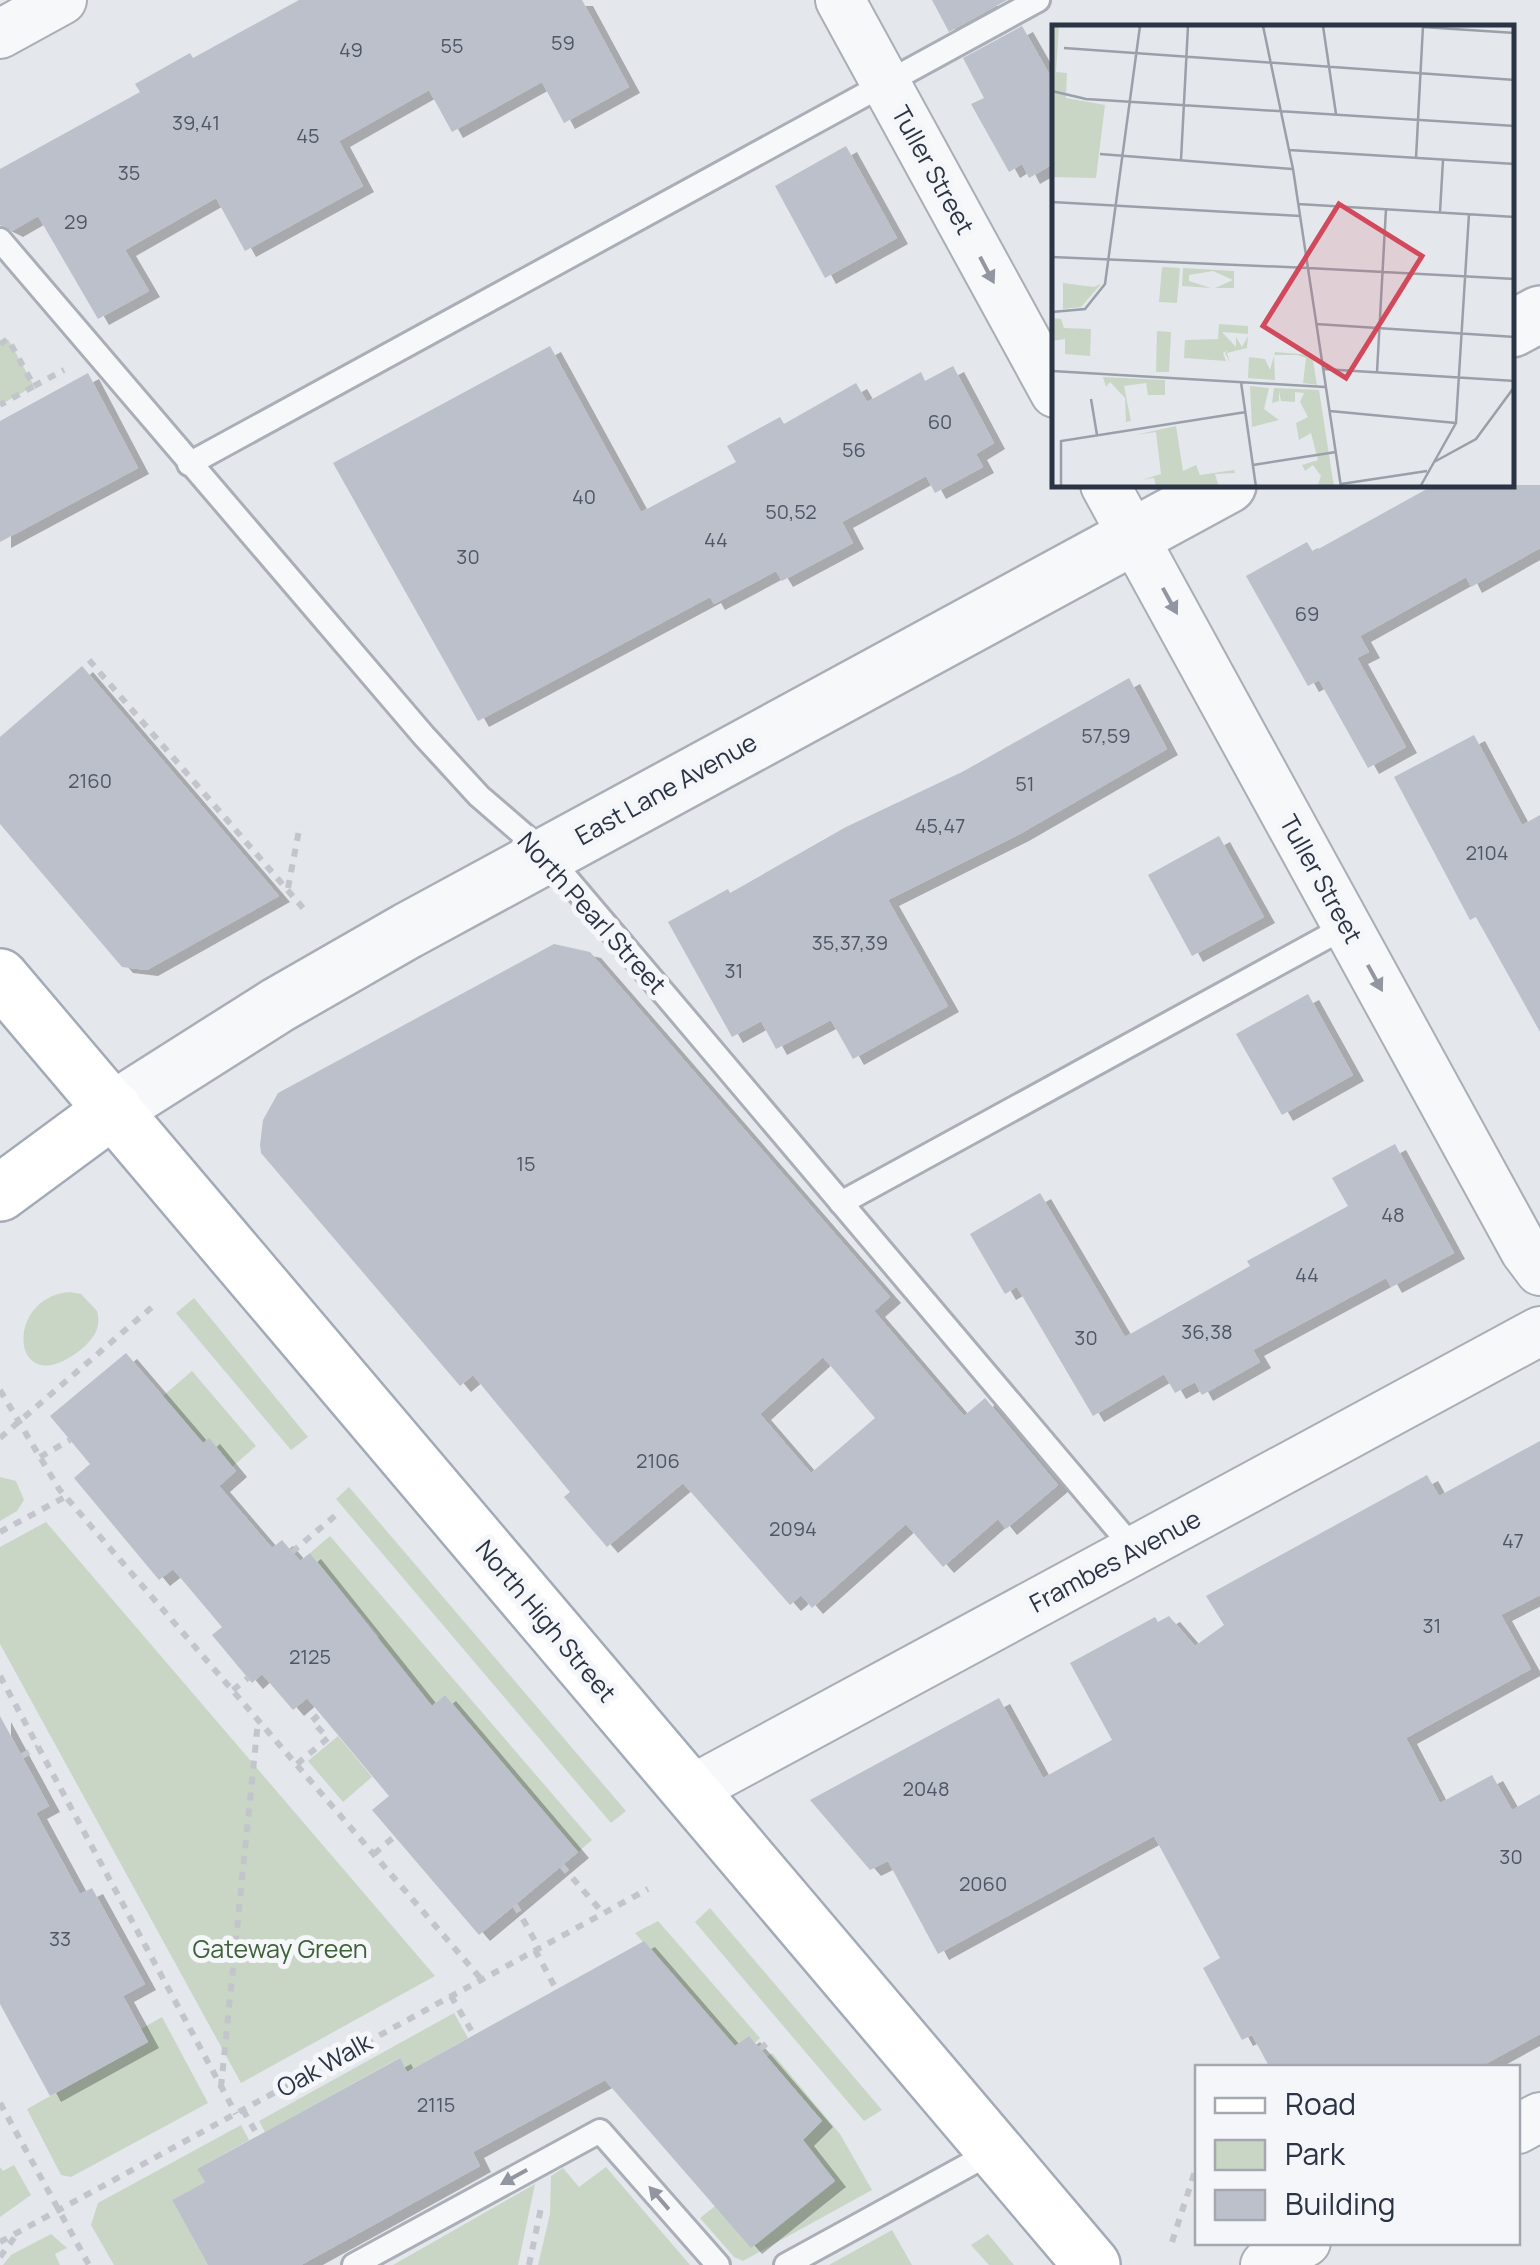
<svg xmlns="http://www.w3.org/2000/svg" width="1540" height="2265" font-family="Manrope,sans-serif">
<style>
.green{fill:#c9d6c5}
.building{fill:#bbc0ca;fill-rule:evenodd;filter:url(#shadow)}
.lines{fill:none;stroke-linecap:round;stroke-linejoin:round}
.service-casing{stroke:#a9aeb7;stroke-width:28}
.minor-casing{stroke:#a9aeb7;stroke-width:52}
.tertiary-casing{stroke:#a9aeb7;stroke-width:60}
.primary-casing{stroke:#a3abb8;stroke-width:60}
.path{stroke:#c2c5cb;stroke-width:6;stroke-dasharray:8 8;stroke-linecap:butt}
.service{stroke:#f7f8fa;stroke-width:22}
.minor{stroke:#f7f8fa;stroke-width:48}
.tertiary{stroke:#f7f8fa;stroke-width:55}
.primary{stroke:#fff;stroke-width:55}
.oneway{fill:#9196a0}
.labels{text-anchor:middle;stroke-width:10;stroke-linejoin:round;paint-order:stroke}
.number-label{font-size:20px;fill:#4f5766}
.street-label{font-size:25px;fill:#2b3445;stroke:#f4f6f9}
.park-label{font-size:25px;fill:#3f6138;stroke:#f4f6f9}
.inset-road{fill:none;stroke:#9a9fa9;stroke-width:2.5}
.view{fill:#d1495b;fill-opacity:0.15;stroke:#d1495b;stroke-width:5}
.inset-edge{fill:none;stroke:#2b3445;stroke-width:5}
</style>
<defs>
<filter id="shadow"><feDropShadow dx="11" dy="6" stdDeviation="0" flood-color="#0004"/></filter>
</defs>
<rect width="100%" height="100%" fill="#e4e7ec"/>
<!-- green -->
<g class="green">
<path d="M8 339 34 386 0 405V344Z"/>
<path d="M70 1292 81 1294 97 1311C101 1326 96 1335 85 1346 12 1410 0 1297 70 1292Z"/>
<path d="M194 1298 308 1437 291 1450 176 1313Z"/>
<path d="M192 1371 256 1446 232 1467 203 1443 163 1396Z"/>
<path d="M0 1477 16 1481 24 1500 17 1511 0 1521Z"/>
<path d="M349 1487 626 1811 611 1823 336 1499Z"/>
<path d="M46 1522 435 1976 241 2083 0 1644V1547Z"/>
<path d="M330 1536 592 1840 578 1852 445 1695 432 1706 376 1640 379 1636 310 1553Z"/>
<path d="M338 1736 372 1777 343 1802 308 1761Z"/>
<path d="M710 1908 882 2110 864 2121 695 1922Z"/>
<path d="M658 1921 760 2038 755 2043 749 2037 735 2046 635 1933Z"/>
<path d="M454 2013 468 2038 407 2072 399 2058 265 2132 259 2121Z"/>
<path d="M162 2017 208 2103 71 2177 61 2175 27 2109 148 2042 141 2029Z"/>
<path d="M772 2053 840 2134 872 2190 743 2261 734 2257 700 2218 822 2121 767 2057Z"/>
<path d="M241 2125 249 2140 197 2169 205 2182 172 2200 208 2265H114L91 2225 98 2203Z"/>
<path d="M14 2165 31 2195 0 2217V2167L3 2171Z"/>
<path d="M606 2167 690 2265H538L550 2214 551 2176 563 2168 579 2187Z"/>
<path d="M535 2184 518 2265H393L407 2257Z"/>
<path d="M892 2230 912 2265H829Z"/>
<path d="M51 2234 67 2248 55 2254 60 2265H3L11 2255Z"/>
<path d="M988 2234 1014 2265H989L971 2245Z"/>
</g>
<!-- building -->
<g class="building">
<path d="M299 0H582L629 87 564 123 542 82 452 132 429 90 339 141 363 186 245 251 216 198 125 250 149 291 98 319 38 216 12 231 0 225V169L140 92 135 84 190 53 193 58Z"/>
<path d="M932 0H1007L949 32Z"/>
<path d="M1022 26 1055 84V163L1029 178 1022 164 1009 172 971 104 984 98 963 58Z"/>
<path d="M846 146 897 238 825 278 775 186Z"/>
<path d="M550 346 641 512 736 462 727 446 780 417 784 424 856 383 867 402 921 372 925 381 953 366 994 443 976 454 983 467 935 493 926 476 842 522 853 543 782 581 776 571 714 604 710 597 478 721 333 463Z"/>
<path d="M88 373 138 468 0 542V421Z"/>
<path d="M1434 485H1540V548L1471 587 1466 577 1360 636 1369 652 1357 658 1406 747 1368 768 1319 680 1308 686 1246 576 1307 542 1313 552Z"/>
<path d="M82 666 279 896 147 970 122 967 0 824V737Z"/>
<path d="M1129 678 1167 749 1018 835 888 900 948 1006 853 1059 831 1020 776 1049 761 1021 732 1037 668 922 728 889 730 893 846 827 964 771Z"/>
<path d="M1474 735 1522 825 1540 815V1032L1476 917 1470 920 1394 777Z"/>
<path d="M1219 836 1264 917 1192 956 1148 875Z"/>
<path d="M554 944 590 952 890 1297 874 1311 964 1416 985 1398 1058 1485 1006 1529 998 1519 943 1567 906 1524 812 1608 801 1595 790 1605 683 1483 607 1547 564 1497 570 1492 473 1375 460 1386 261 1153 260 1145 263 1120 278 1093ZM823 1357 875 1418 811 1473 760 1414Z"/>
<path d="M1308 994 1353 1075 1282 1115 1236 1034Z"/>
<path d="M1395 1144 1454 1253 1391 1287 1386 1278 1253 1350 1260 1362 1202 1395 1195 1382 1175 1393 1164 1374 1093 1416 1017 1287 1005 1294 970 1234 1040 1193 1125 1337 1250 1266 1247 1261 1348 1206 1332 1178Z"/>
<path d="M126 1353 203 1443 209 1438 236 1471 219 1486 272 1548 282 1540 300 1561 310 1553 432 1706 445 1695 578 1852 479 1935 372 1810 389 1796 307 1698 293 1710 262 1674 252 1683 212 1635 222 1627 173 1569 159 1580 74 1478 90 1464 50 1416Z"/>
<path d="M1540 1441V1595L1501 1615 1531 1669 1406 1738 1440 1803 1492 1775 1512 1810 1540 1794V2034L1478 2068H1270L1252 2035 1242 2040 1203 1968 1220 1958 1154 1836 938 1954 888 1861 870 1870 810 1800 999 1698 1043 1778 1112 1740 1070 1663 1155 1617 1158 1622 1169 1616 1195 1646 1224 1625 1206 1596 1427 1475 1439 1496Z"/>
<path d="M0 1716 49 1806 36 1813 80 1894 92 1888 145 1984 123 1996 148 2042 50 2096 0 2004Z"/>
<path d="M644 1941 735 2046 749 2036 822 2121 803 2140 835 2181 751 2248 605 2080 473 2152 480 2166 301 2265H208L172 2200 205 2182 197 2169 400 2058 407 2072Z"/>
</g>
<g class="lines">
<!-- service casing -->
<g class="service-casing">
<g id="service">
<path d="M0 240 424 736 479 796 546 854 1135 1550"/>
<path d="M189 464 1038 0"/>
<path d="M841 1203 1347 926"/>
<path d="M354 2265 600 2131 718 2265"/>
<path d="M786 2265 994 2151"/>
</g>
</g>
<!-- minor casing -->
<g class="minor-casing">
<g id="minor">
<path d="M840 0 1055 393"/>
<path d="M0 34 62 0"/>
<path d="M1105 485 1525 1251 1540 1271"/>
<path d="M689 1791 1540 1331"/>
<path d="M1518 2129 1540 2117"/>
<path d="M1265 2265 1306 2242"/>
</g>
</g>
<!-- tertiary casing -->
<g class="tertiary-casing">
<g id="tertiary">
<path d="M1512 329 1540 314"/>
<path d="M114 1109 278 1005 407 931 1228 485"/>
</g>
</g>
<!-- primary casing -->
<g class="primary-casing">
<g id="primary">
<path d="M0 977 1092 2265"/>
<path d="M0 1193 114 1109"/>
</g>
</g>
<!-- path -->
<g class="path">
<path d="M0 344 8 339 34 386 0 405"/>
<path d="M34 386 64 370"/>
<path d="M89 660 303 908"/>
<path d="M288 888 300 825"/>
<path d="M0 1390 59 1489 482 1980"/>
<path d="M0 1438 152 1307"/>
<path d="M40 1457 70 1440"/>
<path d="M0 1532 65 1497"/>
<path d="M292 1552 336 1515"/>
<path d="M0 1676 236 2114"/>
<path d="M233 1690 248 1678"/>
<path d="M22 1756 38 1747"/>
<path d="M297 1764 328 1738 312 1721 320 1714"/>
<path d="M374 1854 395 1836"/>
<path d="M562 1866 603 1913"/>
<path d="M515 1905 539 1948"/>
<path d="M535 1950 556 1989"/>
<path d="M451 1996 474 2035"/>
<path d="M760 2049 772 2039"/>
<path d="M221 2087 258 1721"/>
<path d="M0 2103 89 2265"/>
<path d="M243 2110 258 2136"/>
<path d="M0 2242 648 1889"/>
<path d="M1172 2242 1198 2162"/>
<path d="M0 2257 17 2234"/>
<path d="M529 2265 542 2203"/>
</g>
<!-- service -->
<use href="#service" class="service"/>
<!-- minor -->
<use href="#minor" class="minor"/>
<!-- tertiary -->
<use href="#tertiary" class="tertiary"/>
<!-- primary -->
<use href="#primary" class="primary"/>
</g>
<!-- one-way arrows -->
<defs><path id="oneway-solid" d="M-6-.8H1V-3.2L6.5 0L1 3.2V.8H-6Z" transform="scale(2.5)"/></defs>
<g class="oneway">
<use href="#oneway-solid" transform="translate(987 270) rotate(62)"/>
<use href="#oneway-solid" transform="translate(1170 601) rotate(61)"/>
<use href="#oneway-solid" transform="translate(1375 978) rotate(61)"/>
<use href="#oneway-solid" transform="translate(514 2177) rotate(151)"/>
<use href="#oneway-solid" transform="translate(659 2198) rotate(-131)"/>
</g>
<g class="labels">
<!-- number labels -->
<g class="number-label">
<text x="563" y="50">59</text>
<text x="452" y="53">55</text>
<text x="351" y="57">49</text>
<text x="196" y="130">39,41</text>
<text x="308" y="143">45</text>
<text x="129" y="180">35</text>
<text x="76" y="229">29</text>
<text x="940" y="429">60</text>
<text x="854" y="457">56</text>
<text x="584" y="504">40</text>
<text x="791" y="519">50,52</text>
<text x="716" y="547">44</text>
<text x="468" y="564">30</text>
<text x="1307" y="621">69</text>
<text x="1106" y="743">57,59</text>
<text x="90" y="788">2160</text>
<text x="1025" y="791">51</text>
<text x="940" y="833">45,47</text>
<text x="1487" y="860">2104</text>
<text x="850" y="950">35,37,39</text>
<text x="734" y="978">31</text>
<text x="526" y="1171">15</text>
<text x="1393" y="1222">48</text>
<text x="1307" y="1282">44</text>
<text x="1207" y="1339">36,38</text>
<text x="1086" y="1345">30</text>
<text x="658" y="1468">2106</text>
<text x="793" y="1536">2094</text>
<text x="1513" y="1548">47</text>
<text x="1432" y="1633">31</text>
<text x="310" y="1664">2125</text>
<text x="926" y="1796">2048</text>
<text x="1511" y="1864">30</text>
<text x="983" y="1891">2060</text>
<text x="60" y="1946">33</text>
<text x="436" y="2112">2115</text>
</g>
<!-- street labels -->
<g class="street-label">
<text transform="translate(933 170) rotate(61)" y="9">Tuller Street</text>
<text transform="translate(666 789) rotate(-29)" y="9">East Lane Avenue</text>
<text transform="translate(1321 879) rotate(61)" y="9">Tuller Street</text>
<text transform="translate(592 913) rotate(48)" y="9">North Pearl Street</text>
<text transform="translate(1115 1561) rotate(-28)" y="9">Frambes Avenue</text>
<text transform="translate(546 1621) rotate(50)" y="9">North High Street</text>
<text transform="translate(324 2065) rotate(-29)" y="9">Oak Walk</text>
</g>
<!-- park labels -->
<g class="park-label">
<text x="280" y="1958">Gateway Green</text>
</g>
</g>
<!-- overview -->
<g transform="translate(1052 25)">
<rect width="462" height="462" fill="#e4e7ec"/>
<path d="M0 1H7L4 47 15 48 14 73 53 80 44 153 0 152ZM110 242 128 243 125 278 107 277ZM131 243 182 246V263H163L181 255 161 246 137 250V256L159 263 130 261ZM11 258 42 262 49 259 29 282 11 284ZM0 293 9 294 12 303 39 304 38 331 13 329V314L0 316ZM167 299 196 301V309L170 307 184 322V312L190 322 196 311 195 323 175 328 178 338 173 328 177 325 171 328 174 336 132 333 133 315 166 314ZM105 306 119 307 117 347H104ZM223 327 260 330 265 360 251 358 254 333 245 330H222L223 355 196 353 197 332 213 334 218 345ZM51 352 113 355V370H96L94 358 72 361 79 396 74 397 73 373 58 357 54 362ZM198 361 217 363 212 384 227 395 200 402ZM222 363 267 365 282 462H265L269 451 261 440 253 446 250 440 266 435 259 408 247 415 244 398 256 392 248 377 252 368 243 367V377L229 376 227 366V376L220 378ZM124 401 131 446 144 440 148 450 182 445 183 448 163 449 167 462H104L102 453 90 455 109 449 104 407 83 410Z" fill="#c9d6c5"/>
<path class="inset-road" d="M211 1 241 144 289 462M271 1 284 89M371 2 463 8M12 23 463 55M0 66 34 74 463 101M237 125 463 139M48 129 240 144M364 133 371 1M129 135 136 1M0 177 248 191M246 179 463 192M388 187 391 135M0 232 256 243M256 243 463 254M0 287 33 284 53 259 88 1M264 299 463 312M271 344 463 356M0 346 273 362M325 347 334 184M189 357 204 462M39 374 45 410M278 386 404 398M382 437 424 414 463 361M201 440 284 427M289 459 375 446M9 462V416L194 387M368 462 404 398 417 189"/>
<path class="view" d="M287 179 370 231 294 353 211 301Z"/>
<rect width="462" height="462" class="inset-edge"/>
</g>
<!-- legend -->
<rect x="1195" y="2065" width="325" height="180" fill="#f4f6f9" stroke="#a4a8b1" stroke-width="2.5"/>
<rect x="1215" y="2098" width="50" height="15" fill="#ffffff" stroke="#a4a8b1" stroke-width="2.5"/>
<text x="1285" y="2115" font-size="30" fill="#2b3445">Road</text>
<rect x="1215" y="2140" width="50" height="30" fill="#c9d6c5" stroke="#a4a8b1" stroke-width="2.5"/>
<text x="1285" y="2165" font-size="30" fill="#2b3445">Park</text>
<rect x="1215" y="2190" width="50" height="30" fill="#bbc0ca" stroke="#a4a8b1" stroke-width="2.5"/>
<text x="1285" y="2215" font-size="30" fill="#2b3445">Building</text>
</svg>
